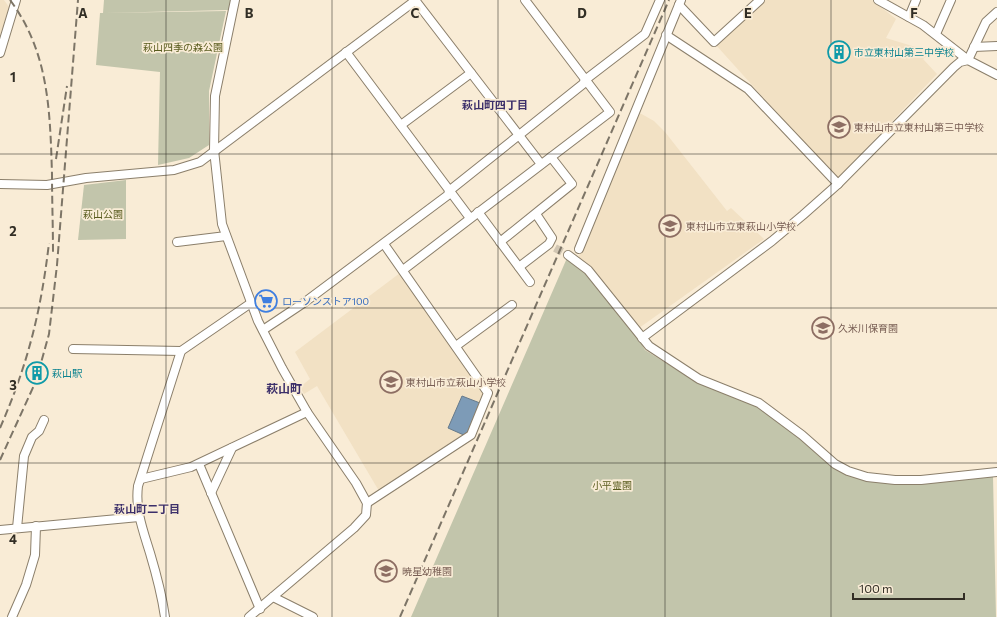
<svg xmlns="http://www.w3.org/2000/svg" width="997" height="617" font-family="Commissioner,'Noto Sans JP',sans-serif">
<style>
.built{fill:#f2e1c4}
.green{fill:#c2c5ab}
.water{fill:#7d9bb7;stroke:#667a8b}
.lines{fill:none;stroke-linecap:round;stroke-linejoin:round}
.minor-tunnel{stroke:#d1c6b3;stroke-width:8;stroke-dasharray:8 4;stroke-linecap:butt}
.minor-casing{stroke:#8b7f6b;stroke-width:10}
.minor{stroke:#fff;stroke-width:8}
.rail{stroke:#7d7567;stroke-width:2;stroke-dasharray:8 4;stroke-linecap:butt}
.grid{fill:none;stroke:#322e25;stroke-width:1;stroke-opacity:0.55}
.labels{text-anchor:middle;stroke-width:3.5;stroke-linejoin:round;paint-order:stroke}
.park-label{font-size:10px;fill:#585b1d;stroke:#f9ecd6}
.culture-label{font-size:10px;fill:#0d838f;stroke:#f9ecd6;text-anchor:start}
.education-label{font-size:10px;fill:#785e54;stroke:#f9ecd6;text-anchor:start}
.shop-label{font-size:10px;fill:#366cbe;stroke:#f9ecd6;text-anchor:start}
.neighbourhood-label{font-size:11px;font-weight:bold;fill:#3c2f6a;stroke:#f9ecd6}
.quarter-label{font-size:12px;font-weight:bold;fill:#3c2f6a;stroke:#f9ecd6}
.grid-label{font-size:13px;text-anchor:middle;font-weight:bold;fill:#322e25;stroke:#f9ecd6;stroke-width:3.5;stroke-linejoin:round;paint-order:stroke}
</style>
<rect width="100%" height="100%" fill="#f9ecd6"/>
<!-- built -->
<g class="built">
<path d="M0 0H4L9 7 0 36Z"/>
<path d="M763 0H872L896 19 886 38 932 52 923 59 937 74 837 179 715 44Z"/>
<path d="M638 112 654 121 665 132 727 211 731 208 764 239 639 328 577 260Z"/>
<path d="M400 273 485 393 469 433 379 491 317 386 304 394 300 387 310 379 295 352Z"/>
</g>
<!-- green -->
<g class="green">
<path d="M104 0H231L229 10 103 13 226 11 209 91V145L189 158 158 165 160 72 96 65 100 13H103Z"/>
<path d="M126 180V239L78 240 84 185Z"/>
<path d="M567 258 586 272 635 332 645 350 698 383 759 405 789 428 834 467 865 479 993 476 996 617H411Z"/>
</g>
<!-- water -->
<path class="water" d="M462 396 480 403 466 436 448 428Z"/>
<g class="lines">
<!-- minor-tunnel -->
<path class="minor-tunnel" d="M555 248 568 255"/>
<!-- minor casing -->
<g class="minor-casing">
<g id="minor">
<path d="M235 0 215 96 214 150 222 224 258 321 282 368 307 412 356 483 367 503 366 515 354 528 249 617"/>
<path d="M415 0 541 164"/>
<path d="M878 0 923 25 968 60 997 75"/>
<path d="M679 5 714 42 760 0"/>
<path d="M909 17 916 0"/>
<path d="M936 34 951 0"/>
<path d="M666 35 748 89 838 184"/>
<path d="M974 47 997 46"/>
<path d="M346 52 470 218"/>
<path d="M0 53 16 0"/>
<path d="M401 125 471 73"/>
<path d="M0 184 47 185 86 178 174 170 200 162 416 0"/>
<path d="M478 212 530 282"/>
<path d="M177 242 226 236"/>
<path d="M500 242 572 184 551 157"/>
<path d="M579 249 681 0"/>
<path d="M568 255 588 270 649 346 699 379 759 403 802 435 835 464 848 471 867 477 895 480H921L997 472"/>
<path d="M519 267 549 244 552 238 536 214"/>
<path d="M403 270 610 112 525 0"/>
<path d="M263 330 305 302 448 195 449 191 583 84 585 80 645 34 660 0"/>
<path d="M642 338 772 241 803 215 838 184 954 67 960 62 968 60 986 22 997 12"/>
<path d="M456 346 512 305"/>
<path d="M73 349 181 351"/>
<path d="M199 464 260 609"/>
<path d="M141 479 191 467 307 412"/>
<path d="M211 493 232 448"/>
<path d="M367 503 471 435 488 393 384 244"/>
<path d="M17 528 24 456 32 437 39 431 44 420"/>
<path d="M0 530 139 517"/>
<path d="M273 597 313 617"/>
<path d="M12 617 26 585 35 555 36 526"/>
<path d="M165 617C162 596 156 573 150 553 143 530 135 510 138 486L181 351 251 303"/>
</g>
</g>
<!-- minor -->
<use href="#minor" class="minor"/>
<!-- rail -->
<g class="rail">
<path d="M10 0C49 52 50 111 52 174 52 200 53 227 53 253"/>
<path d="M56 159 67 86"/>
<path d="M0 428C28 364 41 311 49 243"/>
<path d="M0 460 36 381 49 334 57 265 78 0"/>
<path d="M400 617 669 0"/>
</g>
</g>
<!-- grid -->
<path class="grid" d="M166 0V617M332 0V617M498 0V617M665 0V617M831 0V617M0 154H997M0 308H997M0 463H997"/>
<!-- icons -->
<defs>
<g id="building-ring" transform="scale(1.15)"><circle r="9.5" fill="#f9ecd6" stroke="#0f9aa8" stroke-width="1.5"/><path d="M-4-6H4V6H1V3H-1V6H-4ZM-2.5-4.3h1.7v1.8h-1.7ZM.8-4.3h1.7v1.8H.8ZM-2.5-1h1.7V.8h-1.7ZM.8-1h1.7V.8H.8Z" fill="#0f9aa8"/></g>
<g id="school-ring" transform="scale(1.15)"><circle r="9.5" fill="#f9ecd6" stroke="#8d6e63" stroke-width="1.5"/><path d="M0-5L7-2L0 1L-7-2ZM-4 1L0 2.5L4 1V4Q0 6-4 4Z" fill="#8d6e63"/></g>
<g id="supermarket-ring" transform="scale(1.15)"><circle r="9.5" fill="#f9ecd6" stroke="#3f7fe0" stroke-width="1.5"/><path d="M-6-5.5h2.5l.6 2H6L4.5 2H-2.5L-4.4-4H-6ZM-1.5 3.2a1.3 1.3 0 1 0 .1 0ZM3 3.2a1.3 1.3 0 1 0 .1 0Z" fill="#3f7fe0"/></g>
</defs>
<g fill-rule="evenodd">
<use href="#building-ring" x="839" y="52"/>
<use href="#school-ring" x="839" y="127"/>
<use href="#school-ring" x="670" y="226"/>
<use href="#supermarket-ring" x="266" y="301"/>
<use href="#school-ring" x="823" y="328"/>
<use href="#building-ring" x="37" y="373"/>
<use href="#school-ring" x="391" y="382"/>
<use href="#school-ring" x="386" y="571"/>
</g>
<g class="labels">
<!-- park labels -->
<g class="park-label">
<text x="183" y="51">萩山四季の森公園</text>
<text x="103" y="218">萩山公園</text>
<text x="612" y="489">小平霊園</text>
</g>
<!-- culture labels -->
<g class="culture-label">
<text x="854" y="56">市立東村山第三中学校</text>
<text x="52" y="377">萩山駅</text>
</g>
<!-- education labels -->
<g class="education-label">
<text x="854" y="131">東村山市立東村山第三中学校</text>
<text x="686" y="230">東村山市立東萩山小学校</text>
<text x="838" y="332">久米川保育園</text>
<text x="406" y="386">東村山市立萩山小学校</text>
<text x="402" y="575">暁星幼稚園</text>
</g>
<!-- shop labels -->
<g class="shop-label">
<text x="282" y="305">ローソンストア100</text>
</g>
<!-- neighbourhood labels -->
<g class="neighbourhood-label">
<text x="495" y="109">萩山町四丁目</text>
<text x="147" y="513">萩山町二丁目</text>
</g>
<!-- quarter labels -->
<g class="quarter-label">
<text x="284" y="393">萩山町</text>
</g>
</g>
<g class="grid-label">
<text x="83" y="18">A</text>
<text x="249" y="18">B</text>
<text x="415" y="18">C</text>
<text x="582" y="18">D</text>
<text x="748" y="18">E</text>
<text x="914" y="18">F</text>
<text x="13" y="82">1</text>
<text x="13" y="236">2</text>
<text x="13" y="390">3</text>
<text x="13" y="544">4</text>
</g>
<!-- scale -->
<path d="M853 593v6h111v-6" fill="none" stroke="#322e25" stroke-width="2"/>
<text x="859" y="593" font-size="12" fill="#322e25" stroke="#f9ecd6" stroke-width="3" paint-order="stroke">100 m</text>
</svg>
